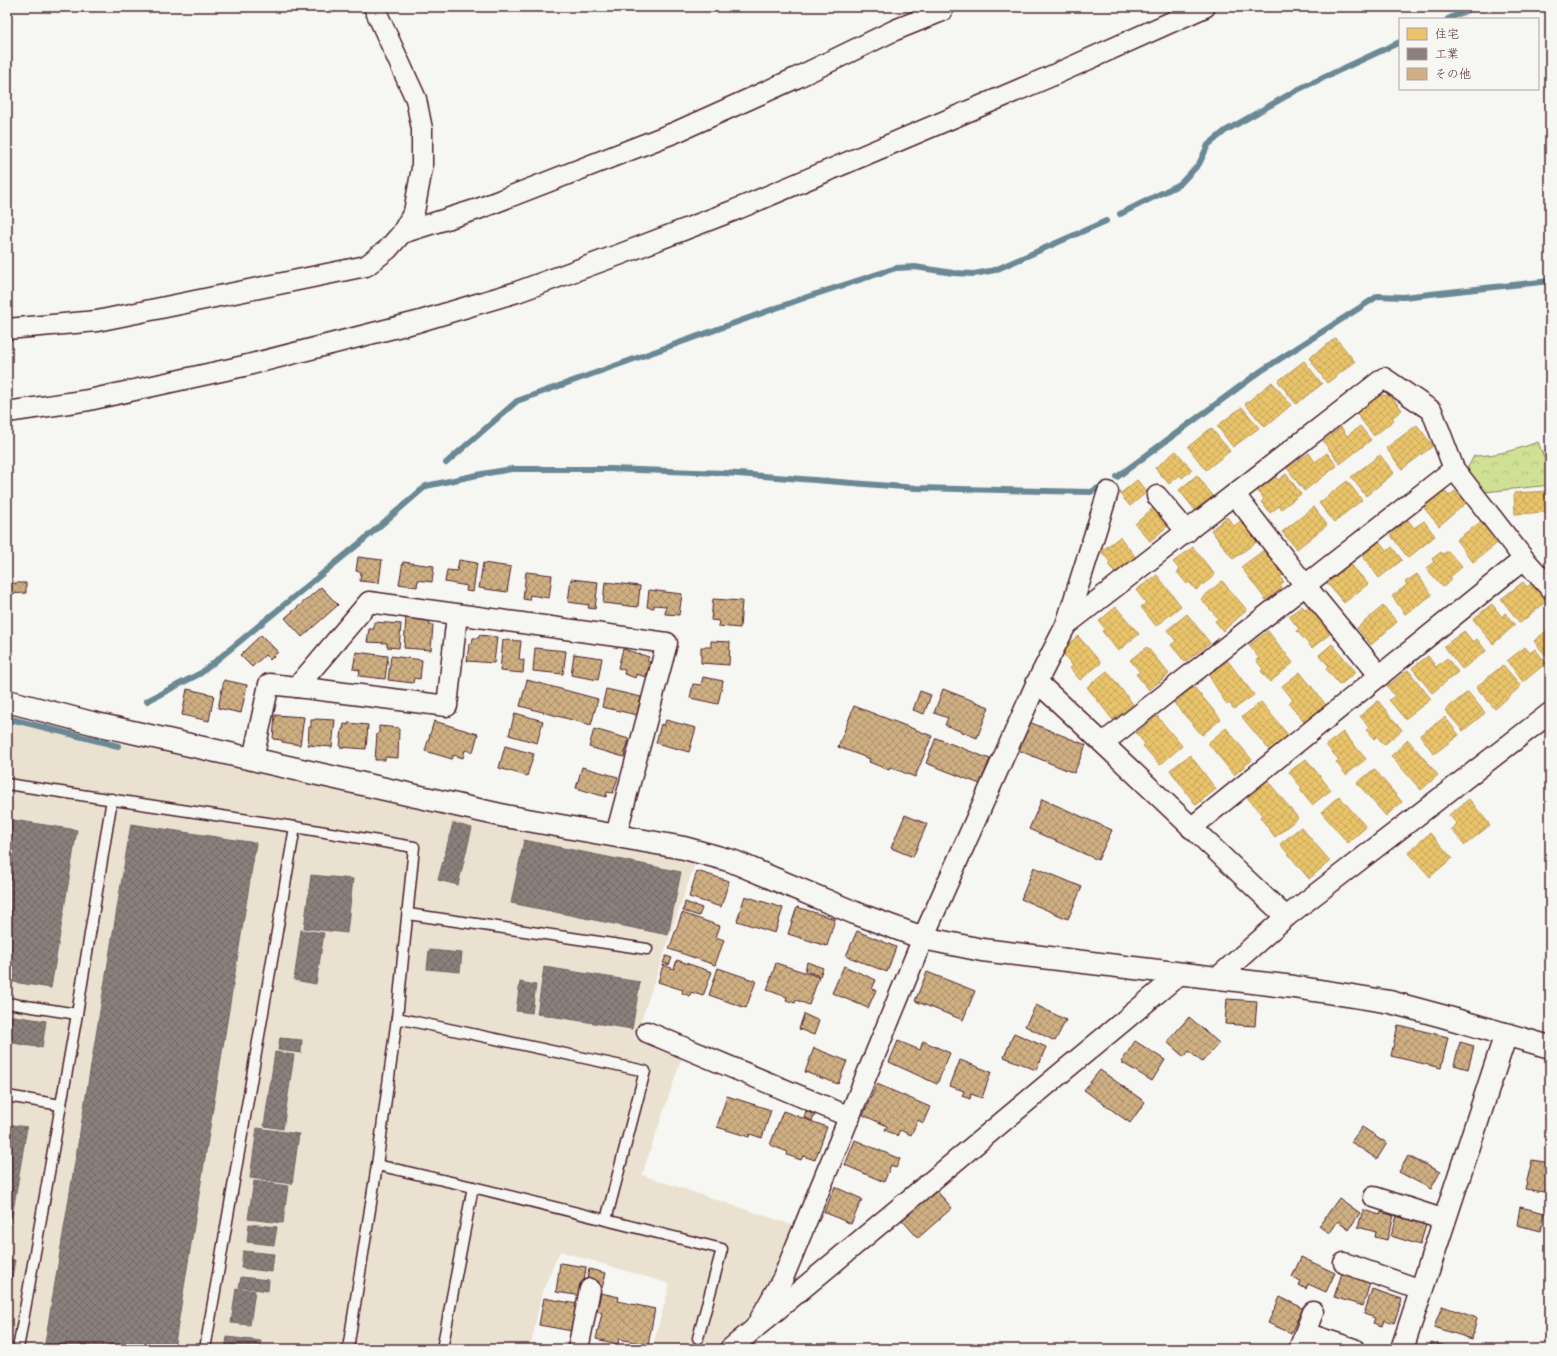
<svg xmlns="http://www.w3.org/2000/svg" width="1557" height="1356" font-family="'Balsamiq Sans','Klee One',sans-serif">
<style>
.built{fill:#eae1d1}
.park{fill:url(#park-crowns);stroke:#8d8060}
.homes{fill:url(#homes-cross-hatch);stroke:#b99257}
.industry{fill:url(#industry-cross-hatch);stroke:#776464}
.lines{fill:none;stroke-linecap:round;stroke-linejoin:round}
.stream{stroke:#6a8995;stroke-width:6}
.building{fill:url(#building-cross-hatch);stroke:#4a1f2b}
.lane-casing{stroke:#4a1f2b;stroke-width:13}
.street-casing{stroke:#4a1f2b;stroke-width:23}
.secondary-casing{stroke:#4a1f2b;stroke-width:25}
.lane{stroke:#f6f6f2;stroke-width:10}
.street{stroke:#f6f6f2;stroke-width:20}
.secondary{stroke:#f6f6f2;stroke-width:22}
</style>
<defs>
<pattern id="park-crowns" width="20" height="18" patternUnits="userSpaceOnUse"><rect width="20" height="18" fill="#d0e094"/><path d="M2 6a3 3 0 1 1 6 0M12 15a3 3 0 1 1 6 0" fill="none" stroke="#b4c080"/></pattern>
<pattern id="homes-cross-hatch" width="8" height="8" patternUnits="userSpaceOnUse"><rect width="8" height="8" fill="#e9c46a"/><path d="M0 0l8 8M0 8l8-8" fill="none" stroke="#c9a85c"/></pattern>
<pattern id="industry-cross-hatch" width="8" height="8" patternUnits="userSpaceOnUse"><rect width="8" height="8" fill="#8a817c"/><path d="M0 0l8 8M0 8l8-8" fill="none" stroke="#736966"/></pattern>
<pattern id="building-cross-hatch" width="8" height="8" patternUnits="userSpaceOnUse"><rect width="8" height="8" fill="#cfb083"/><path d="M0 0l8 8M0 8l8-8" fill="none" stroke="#aa8f6b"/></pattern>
</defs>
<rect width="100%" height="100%" fill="#f6f6f2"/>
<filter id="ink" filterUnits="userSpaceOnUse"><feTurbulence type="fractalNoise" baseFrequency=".025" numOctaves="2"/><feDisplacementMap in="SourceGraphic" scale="8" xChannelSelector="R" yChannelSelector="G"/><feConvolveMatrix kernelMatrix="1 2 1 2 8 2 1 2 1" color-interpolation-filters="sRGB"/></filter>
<g filter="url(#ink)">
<!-- built -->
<path class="built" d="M7 720 695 863 635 1038 682 1057 642 1175 792 1225 770 1278 737 1333 717 1349H652L670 1284 560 1251 542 1292 530 1349H7Z"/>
<!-- park -->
<path class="park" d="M1538 442 1550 473V485L1485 492 1467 469 1474 456C1499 455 1515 450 1538 442Z"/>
<!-- homes -->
<g class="homes">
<path d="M1336 338 1355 362 1327 383 1309 358Z"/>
<path d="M1304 361 1322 384 1296 404 1278 381Z"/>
<path d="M1272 382 1291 405 1265 427 1245 404Z"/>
<path d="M1390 395 1402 410 1392 418 1394 420 1374 436 1356 413 1378 396Z"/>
<path d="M1242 407 1259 428 1233 447 1217 426Z"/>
<path d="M1417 425 1433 446 1402 469 1386 448Z"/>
<path d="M1360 426 1371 440 1340 464 1323 441 1341 427 1347 436Z"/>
<path d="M1211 428 1230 451 1206 470 1188 447Z"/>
<path d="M1176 451 1192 470 1182 478 1180 475 1169 484 1155 468Z"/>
<path d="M1309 453 1315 462 1327 453 1337 466 1304 491 1287 468Z"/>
<path d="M1380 455 1394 473 1366 496 1351 477Z"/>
<path d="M1286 474 1301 494 1281 509 1279 506 1270 513 1261 502 1264 499 1257 490 1275 476 1278 480Z"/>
<path d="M1197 475 1213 496 1195 510 1179 490Z"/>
<path d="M1137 480 1147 492 1130 506 1120 494Z"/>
<path d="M1347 481 1362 500 1334 522 1319 503Z"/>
<path d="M1444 490 1449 496 1455 491 1466 503 1439 526 1424 508Z"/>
<path d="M1550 491V512L1515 514 1514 493Z"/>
<path d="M1314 507 1327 525 1297 549 1282 532Z"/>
<path d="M1153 508 1169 525 1150 541 1135 524Z"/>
<path d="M1227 517 1234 526 1242 520 1258 541 1233 559 1211 530Z"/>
<path d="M1408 520 1414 528 1424 521 1435 536 1408 558 1390 534Z"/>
<path d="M1483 520 1500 541 1473 562 1456 540Z"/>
<path d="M1120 537 1137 559 1116 575 1108 564 1110 562 1101 551Z"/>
<path d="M1379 541 1387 551 1392 547 1402 560 1379 578 1362 555Z"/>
<path d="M1193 547 1215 575 1196 590 1189 582 1187 584 1177 572 1180 570 1173 562Z"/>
<path d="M1264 550 1283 575 1280 577 1284 582 1280 585 1282 588 1266 600 1241 567Z"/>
<path d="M1448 551 1462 567 1450 577 1452 580 1443 587 1426 568 1434 562 1432 559 1441 552 1443 554Z"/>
<path d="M1350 563 1368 584 1344 603 1327 583Z"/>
<path d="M1417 574 1432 595 1405 614 1392 596 1407 585 1405 582Z"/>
<path d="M1157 575 1181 606 1156 626 1141 607 1146 603 1136 590Z"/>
<path d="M1222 581 1247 610 1223 631 1215 621 1218 618 1201 599Z"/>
<path d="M1523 582 1527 587 1532 583 1547 601 1520 623 1501 599Z"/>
<path d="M1492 604 1502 617 1505 613 1515 625 1493 644 1473 619Z"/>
<path d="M1302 606 1305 609 1309 607 1331 633 1312 648 1297 631 1299 629 1289 616Z"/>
<path d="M1383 606 1397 622 1371 645 1357 628Z"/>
<path d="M1116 607 1139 634 1118 651 1102 631 1105 629 1099 621Z"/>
<path d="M1187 614 1210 643 1185 662 1171 645 1176 641 1167 630Z"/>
<path d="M1550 628V661L1534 641Z"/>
<path d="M1268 631 1293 663 1270 682 1261 671 1263 669 1256 660 1259 658 1249 645Z"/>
<path d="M1464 631 1473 642 1477 639 1486 651 1462 669 1444 646Z"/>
<path d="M1078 636 1101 663 1080 680 1070 668 1073 666 1061 651Z"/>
<path d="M1332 644 1356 672 1340 685 1326 669 1329 666 1319 655Z"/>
<path d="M1147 647 1169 674 1149 690 1136 674 1140 672 1130 660Z"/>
<path d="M1525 647 1530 653 1535 649 1546 663 1523 682 1507 661Z"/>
<path d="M1428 656 1436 667 1447 658 1458 672 1432 693 1412 668Z"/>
<path d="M1227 660 1254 695 1234 709 1229 703 1227 705 1208 674Z"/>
<path d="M1503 665 1521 686 1495 709 1476 687Z"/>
<path d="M1408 670 1431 699 1405 719 1389 700 1395 696 1387 686Z"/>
<path d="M1107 671 1133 704 1113 720 1087 687Z"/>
<path d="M1300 672 1326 705 1304 722 1289 703 1293 700 1282 686Z"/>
<path d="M1193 686 1221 719 1202 735 1174 703Z"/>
<path d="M1468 692 1485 713 1463 731 1445 710Z"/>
<path d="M1378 701 1402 730 1384 745 1377 736 1374 739 1366 730 1369 727 1360 716Z"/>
<path d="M1261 702 1288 735 1270 751 1242 717Z"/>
<path d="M1157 716 1182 746 1160 765 1143 746 1145 744 1136 733Z"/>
<path d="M1445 717 1459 735 1434 754 1420 735Z"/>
<path d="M1226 728 1252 760 1234 775 1208 743Z"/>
<path d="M1343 732 1366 759 1346 775 1336 762 1339 760 1326 745Z"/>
<path d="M1408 740 1438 775 1421 790 1391 756Z"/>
<path d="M1190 755 1216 789 1196 805 1170 770Z"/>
<path d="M1306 759 1331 790 1312 805 1300 790 1302 788 1289 772Z"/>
<path d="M1374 769 1402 802 1386 816 1357 783Z"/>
<path d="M1267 780 1298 818 1275 837 1260 817 1262 815 1246 796Z"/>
<path d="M1339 796 1366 827 1348 843 1321 812Z"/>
<path d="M1469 799 1490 825 1465 845 1451 829 1457 824 1449 815Z"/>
<path d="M1301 827 1330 861 1309 879 1280 844Z"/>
<path d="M1430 833 1452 858 1430 877 1408 852Z"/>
</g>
<!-- industry -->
<g class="industry">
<path d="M7 819 77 830 51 988 7 981Z"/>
<path d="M453 823 472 828 458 885 438 880Z"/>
<path d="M131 824 256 843 174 1349H44Z"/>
<path d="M524 840 681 872 668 935 511 903Z"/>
<path d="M311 875 353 879 347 933 304 928Z"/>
<path d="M301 930 324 933 316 984 294 980Z"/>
<path d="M429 950 462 953 460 972 427 969Z"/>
<path d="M544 967 640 982 632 1029 537 1014Z"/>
<path d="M520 982 536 985 532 1013 516 1011Z"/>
<path d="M7 1015 46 1021 42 1048 7 1042Z"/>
<path d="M280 1038 302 1040 301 1053 278 1050Z"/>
<path d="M275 1052 294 1055 283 1129 264 1126Z"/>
<path d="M7 1124 27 1127 7 1247Z"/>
<path d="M257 1128 299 1134 292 1184 250 1178Z"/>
<path d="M254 1181 288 1186 283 1223 248 1219Z"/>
<path d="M249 1224 277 1227 274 1245 247 1242Z"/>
<path d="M243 1251 274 1254 272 1272 241 1268Z"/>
<path d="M7 1259 15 1260 7 1306Z"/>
<path d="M241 1277 269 1280 268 1291 239 1287Z"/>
<path d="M236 1288 255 1291 250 1325 231 1323Z"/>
<path d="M227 1337 261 1341 260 1349H225Z"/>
</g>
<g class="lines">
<!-- stream -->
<g class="stream">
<path d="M1544 7 1550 13"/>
<path d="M1448 19 1474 7"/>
<path d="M1120 214 1180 184 1199 164 1208 145 1225 131 1297 90 1400 42"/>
<path d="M446 463 517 401 807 297 896 268 915 267 953 273 974 274 995 270 1106 221"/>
<path d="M1117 477 1261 371 1378 296 1403 297 1550 281"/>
<path d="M147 701 201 673 361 542 426 486 482 474 512 469H610L725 473 916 488 1091 492 1098 488"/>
<path d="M7 718 118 746"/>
</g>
</g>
<!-- building -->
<g class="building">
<path d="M358 557 382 560 379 583 360 581 361 572 356 571Z"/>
<path d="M459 560 477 563 473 592 466 591 467 586 445 582 447 570 457 571Z"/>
<path d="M403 562 434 566 432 582 418 580 417 587 399 584Z"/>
<path d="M483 563 511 567 507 592 479 588Z"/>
<path d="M526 572 552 575 549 598 530 595 529 600 523 599Z"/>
<path d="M571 579 598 582 595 609 588 608 589 605 568 602Z"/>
<path d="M605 582 640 586 638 607 603 603Z"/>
<path d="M7 583H26V593L7 594Z"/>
<path d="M321 587 338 605 302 637 285 618Z"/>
<path d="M649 590 682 594 679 615 665 614 666 606 654 605V608L647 607Z"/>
<path d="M713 599 742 601 740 628 718 626 719 621 711 620Z"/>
<path d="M406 617 430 619 429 625H433L431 650 404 648Z"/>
<path d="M374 622 401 624 399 648 387 647V643L367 642 369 629H374Z"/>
<path d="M261 635 278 652 270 660 265 655 252 667 240 655Z"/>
<path d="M479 635 497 637 494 663 467 661 469 644H472L473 638H479Z"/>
<path d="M503 640 521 641 519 659 524 660 523 673 500 671Z"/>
<path d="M711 641 730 642 729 665 701 663V647H711Z"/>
<path d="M535 648 566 651 563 674 533 671Z"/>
<path d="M623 649 649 657 647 661 650 662 646 677 636 674V678L624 674 625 670 618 668Z"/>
<path d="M356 652 388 656 385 679 359 676 360 670 353 669Z"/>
<path d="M574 654 602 658 598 680 571 675Z"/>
<path d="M391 656 422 660 420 679 414 678 413 683 388 680Z"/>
<path d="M703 677 723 681 718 704 690 698 693 684 701 685Z"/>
<path d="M224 680 247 685 241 713 218 708Z"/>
<path d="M527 680 598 699 591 725 520 706Z"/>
<path d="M187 689 214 695 209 721 182 715Z"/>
<path d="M606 689 641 697 637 715 602 707Z"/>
<path d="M943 689 989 707 977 738 945 725 948 718 934 713Z"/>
<path d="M920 691 931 695 924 714 913 710Z"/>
<path d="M854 706 932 736 915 777 890 767 889 770 869 762 870 759 838 747Z"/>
<path d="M515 713 543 721 537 743 509 735Z"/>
<path d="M275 715 304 717 300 745 282 742V740L273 739Z"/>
<path d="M315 719 335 720 332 747 308 745 309 727H311V720H315Z"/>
<path d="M666 720 696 728 689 752 656 743 661 724 664 726Z"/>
<path d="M434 721 478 734 473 752 465 750 463 758 454 755 452 759 425 751Z"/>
<path d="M1029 722 1086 745 1074 773 1018 750Z"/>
<path d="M348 723 368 725 366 749 340 747 342 729H343L344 724 348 725Z"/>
<path d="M379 726 399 728 398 758 385 757V760H375L377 734 379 733Z"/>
<path d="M594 729 629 739 624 757 589 747Z"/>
<path d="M936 738 990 759 980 784 926 763Z"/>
<path d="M505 746 534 754 527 776 499 768Z"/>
<path d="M582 767 618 777 613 793 607 792 606 797 576 788Z"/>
<path d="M1042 799 1112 830 1098 860 1029 829Z"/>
<path d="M905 815 927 824 913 857 891 848Z"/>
<path d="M1034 867 1082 887 1068 919 1021 899Z"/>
<path d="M697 871 729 881 721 907 689 897Z"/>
<path d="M745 896 783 908 775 933 737 921Z"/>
<path d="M685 902 702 908 699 916 683 911Z"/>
<path d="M797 907 835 919 827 946 788 934Z"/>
<path d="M682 913 720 926 716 937 724 940 715 965 669 949Z"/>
<path d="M857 931 896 947 887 972 846 956Z"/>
<path d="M666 956 672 958 669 965 663 963Z"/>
<path d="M677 960 712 972 703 996 691 992 690 996 682 993 683 990 658 982 663 965 674 969Z"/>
<path d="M807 962 823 968 820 976 805 971Z"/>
<path d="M776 963 819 977 809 1005 796 1000 795 1003 786 1000 787 997 767 990Z"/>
<path d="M844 966 876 980 872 989 876 990 868 1008 832 993Z"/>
<path d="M718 968 756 981 746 1008 709 995Z"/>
<path d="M927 972 975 991 963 1020 915 1001Z"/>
<path d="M1227 999 1257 1001 1255 1026 1225 1024Z"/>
<path d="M1036 1005 1066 1020 1055 1041 1025 1026Z"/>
<path d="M804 1014 819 1021 814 1035 799 1029Z"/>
<path d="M1189 1017 1219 1043 1202 1062 1189 1051 1184 1057 1167 1042Z"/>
<path d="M1398 1025 1448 1037 1441 1068 1391 1056Z"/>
<path d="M1014 1033 1046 1047 1036 1070 1004 1057Z"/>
<path d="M898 1041 920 1050 923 1041 950 1053 937 1084 889 1062Z"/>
<path d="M1135 1041 1165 1060 1152 1081 1121 1062Z"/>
<path d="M1460 1042 1474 1046 1468 1069 1454 1065Z"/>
<path d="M814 1048 847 1061 838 1084 805 1072Z"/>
<path d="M960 1060 991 1072 982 1098 971 1094 970 1099 962 1096 964 1091 950 1086Z"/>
<path d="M1100 1070 1145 1102 1130 1123 1084 1090Z"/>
<path d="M877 1084 930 1107 923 1123 918 1120 911 1135 900 1130 897 1136 885 1130 887 1126 863 1115Z"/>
<path d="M727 1096 771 1110 762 1138 750 1134 749 1137 717 1127Z"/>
<path d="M783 1111 827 1127 815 1160 803 1156 801 1160 787 1155 788 1152 770 1145Z"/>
<path d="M806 1111 815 1115 812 1121 804 1117Z"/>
<path d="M1362 1127 1387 1143 1377 1159 1351 1142Z"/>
<path d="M855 1140 900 1159 896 1168 891 1165 884 1182 845 1165Z"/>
<path d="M1408 1156 1440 1172 1431 1189 1399 1172Z"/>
<path d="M1532 1160 1550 1163V1193L1525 1189Z"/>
<path d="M835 1187 862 1199 851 1224 824 1212Z"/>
<path d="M936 1190 952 1208 918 1238 902 1220Z"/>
<path d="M1339 1198 1360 1213 1349 1229 1338 1221 1329 1234 1319 1226Z"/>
<path d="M1520 1207 1545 1213 1541 1231 1517 1225Z"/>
<path d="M1363 1210 1380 1215 1381 1212 1394 1216 1387 1240 1375 1237 1376 1232 1358 1227Z"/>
<path d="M1397 1216 1426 1225 1420 1245 1391 1236Z"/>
<path d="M1301 1257 1335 1273 1326 1292 1308 1284 1306 1289 1299 1285 1301 1281 1292 1277Z"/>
<path d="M560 1263 586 1267 582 1296 556 1292Z"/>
<path d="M589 1269 606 1273 602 1288 586 1284Z"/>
<path d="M1342 1273 1370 1283 1363 1306 1334 1297Z"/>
<path d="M1372 1289 1402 1299 1394 1323 1384 1320 1382 1326 1373 1323 1375 1318 1364 1314Z"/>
<path d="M601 1293 619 1297 618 1301 655 1309 648 1345 619 1339 618 1344 596 1339 602 1313 597 1311Z"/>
<path d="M1280 1297 1303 1308 1291 1333 1268 1323Z"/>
<path d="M544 1298 577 1304 572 1331 539 1325Z"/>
<path d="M1442 1306 1477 1318 1472 1339 1434 1327Z"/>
<path d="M1431 1342 1456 1349H1429Z"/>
</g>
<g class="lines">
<!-- lane casing -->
<g class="lane-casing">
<g id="lane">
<path d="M7 784 295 827 414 847 397 1018 377 1165 348 1349"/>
<path d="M408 914 647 949"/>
<path d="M7 1003 77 1014"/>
<path d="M397 1018 645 1071 606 1220"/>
<path d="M7 1096 61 1105"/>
<path d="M377 1165 473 1187"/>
<path d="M18 1349 77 1014 112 799"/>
<path d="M205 1349 295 827"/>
<path d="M442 1349 473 1187 722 1249 698 1338"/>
</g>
</g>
<!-- street casing -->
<g class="street-casing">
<g id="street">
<path d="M402 233 478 209 676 132 796 78 895 30 942 11 940 7"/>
<path d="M7 329 97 321 366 266 388 249 402 233 414 212 422 168V129L416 99 374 7"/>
<path d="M7 412 89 400 244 366 417 322 517 292 621 254 735 210 1049 77 1205 7"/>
<path d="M1235 495 1305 585 1380 676"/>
<path d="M1157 496 1187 532"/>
<path d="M1066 625 1384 378 1432 411 1454 469 1524 559 1550 588"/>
<path d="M1037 682C1121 759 1203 839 1286 917"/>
<path d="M297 687 447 706 457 615"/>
<path d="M1103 743 1454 469"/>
<path d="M253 759 269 684 297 687 369 602 667 643 616 835"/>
<path d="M1191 828 1524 559"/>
<path d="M1217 978 1286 917 1550 713"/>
<path d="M647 1032 850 1117"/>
<path d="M1374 1197 1445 1220"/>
<path d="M1344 1263 1421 1290"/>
<path d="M755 1328 783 1278 923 938 1037 682 1066 625 1108 492"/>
<path d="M1305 1333 1354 1349"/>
<path d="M578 1349 590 1289"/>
<path d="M730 1349 1180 974"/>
<path d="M1299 1349 1313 1312"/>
</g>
</g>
<!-- secondary casing -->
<g class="secondary-casing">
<g id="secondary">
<path d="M7 701 92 723 505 816 684 848 732 861 855 913 923 938 982 950 1294 987 1353 996 1390 1002 1442 1016 1550 1047"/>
<path d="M1402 1349 1506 1034"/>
</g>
</g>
<!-- lane -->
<use href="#lane" class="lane"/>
<!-- street -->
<use href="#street" class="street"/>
<!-- secondary -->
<use href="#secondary" class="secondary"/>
</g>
</g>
<!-- margin -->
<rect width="1557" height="1356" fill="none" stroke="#f6f6f2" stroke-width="24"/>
<rect x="12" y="12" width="1533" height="1332" fill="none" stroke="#4a1f2b" stroke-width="1.5" filter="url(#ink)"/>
<!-- legend -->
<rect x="1399" y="18" width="140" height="72" fill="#f6f6f2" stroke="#b1a0a2"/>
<rect x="1407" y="28" width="20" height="12" fill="#e9c46a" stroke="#b1a0a2"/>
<text x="1435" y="38" font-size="12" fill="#4a1f2b">住宅</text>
<rect x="1407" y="48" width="20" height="12" fill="#8a817c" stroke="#b1a0a2"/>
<text x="1435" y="58" font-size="12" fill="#4a1f2b">工業</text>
<rect x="1407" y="68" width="20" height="12" fill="#cfb083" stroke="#b1a0a2"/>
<text x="1435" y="78" font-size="12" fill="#4a1f2b">その他</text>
</svg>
